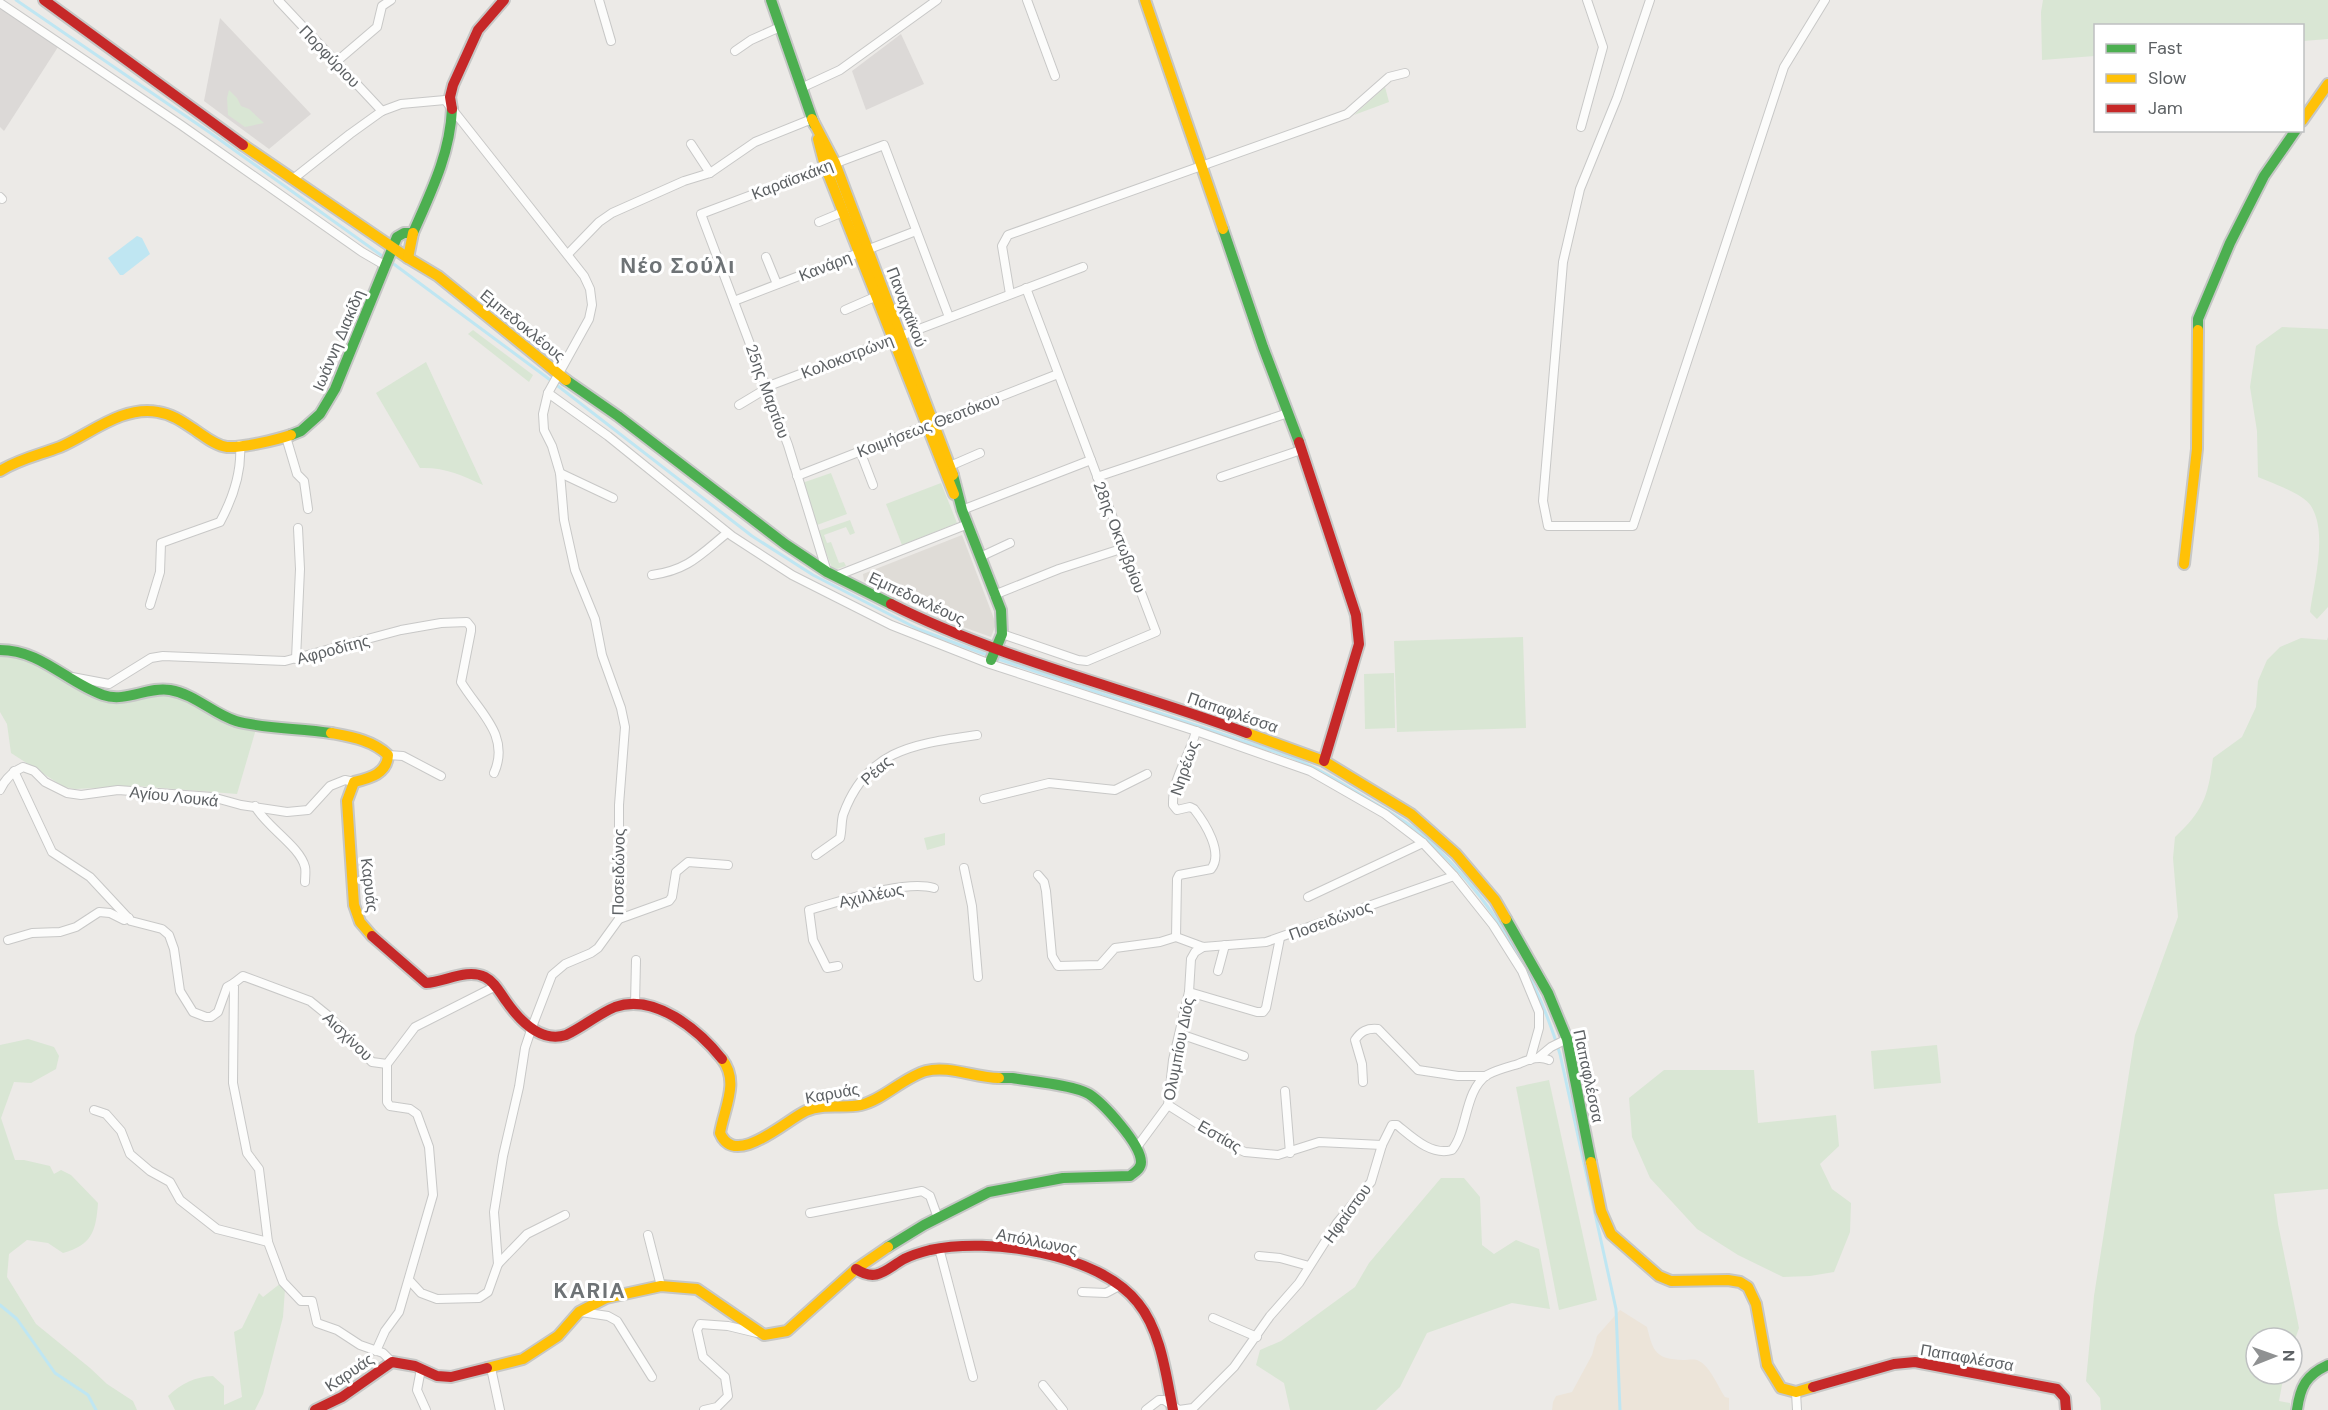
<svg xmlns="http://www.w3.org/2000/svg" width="2328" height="1410" font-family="'DM Sans',sans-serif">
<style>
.industrial{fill:#dcd9d7}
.education{fill:#dfdcd7}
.green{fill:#d9e6d4}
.sand{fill:#ece4d9}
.water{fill:#bfe6f2}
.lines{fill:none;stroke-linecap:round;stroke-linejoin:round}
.stream{stroke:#bfe6f2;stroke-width:3}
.street-casing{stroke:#c8c8c7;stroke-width:10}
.fast-casing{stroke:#c6c7c6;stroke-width:14}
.slow-casing{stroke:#c6c7c6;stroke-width:14}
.jam-casing{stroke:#c6c7c6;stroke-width:14}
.street{stroke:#fcfcfb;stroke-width:8}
.fast{stroke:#4caf50;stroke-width:10}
.slow{stroke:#ffc107;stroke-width:10}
.jam{stroke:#c62828;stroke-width:10}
.labels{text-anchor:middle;stroke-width:6;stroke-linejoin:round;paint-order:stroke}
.street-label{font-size:16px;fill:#5d6164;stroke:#fff}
.district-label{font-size:22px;font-weight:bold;letter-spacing:1.5px;fill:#6e7376;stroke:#fff}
</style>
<rect width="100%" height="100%" fill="#eceae7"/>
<!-- industrial -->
<g class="industrial">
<path d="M0 8 58 47 4 131 0 127Z"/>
<path d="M220 18 311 114 269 149 204 101Z"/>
<path d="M901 34 924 84 866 110 852 71Z"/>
</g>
<!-- education -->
<path class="education" d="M962 535 996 624 991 637 941 619 864 581 863 574Z"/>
<!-- green -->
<g class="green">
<path d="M2043 0H2328V39L2303 41 2302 26H2096L2095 56 2042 60 2041 12Z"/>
<path d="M1385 87 1389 102 1354 115Z"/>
<path d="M229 90 237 98 241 106 249 109 264 123 245 127 228 115 227 98Z"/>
<path d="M2282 327 2328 329V607L2317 619 2310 612C2314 582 2328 533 2311 506 2304 494 2272 483 2258 477L2257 431 2250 387 2256 346Z"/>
<path d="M473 330 533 375 529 382 468 334Z"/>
<path d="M426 362 483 485C462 475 444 467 420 468L376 393Z"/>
<path d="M831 473 847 514 817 525 802 483Z"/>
<path d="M941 483 957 523 902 545 886 504Z"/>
<path d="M850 520 855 533 850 535 846 527 824 535 827 543 831 542 839 563 844 562 846 566 837 569 832 568 818 531Z"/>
<path d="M1523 637 1526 728 1397 732 1394 641Z"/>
<path d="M2328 637V1189L2274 1194 2278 1224 2299 1328 2292 1348V1338H2256V1374H2284L2279 1401 2290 1403V1410H2101L2100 1398 2086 1381 2094 1296 2135 1035 2178 917 2173 858 2175 837C2204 810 2208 796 2213 758L2242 737 2256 707 2258 681 2267 660 2280 647 2301 638 2327 640Z"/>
<path d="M0 654 23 657 101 700C126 705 150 689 175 695 203 703 226 726 256 729L237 794 137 786 75 789 64 787 11 753 7 724 0 712Z"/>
<path d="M1394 673 1395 728 1365 729 1364 674Z"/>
<path d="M945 833V845L927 850 924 838Z"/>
<path d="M28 1039 54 1047 59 1056 56 1069 31 1083 14 1082 1 1118 15 1160H24L50 1166 54 1174 61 1170 71 1175 98 1203C96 1231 92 1245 63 1253L48 1243 27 1240 9 1254 7 1277 36 1324 90 1368 107 1384 133 1401 137 1410H0V1045Z"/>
<path d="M1937 1045 1941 1083 1874 1089 1871 1051Z"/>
<path d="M1664 1070H1754L1758 1123 1836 1115 1839 1146 1820 1164 1832 1189 1851 1203 1850 1232 1834 1272 1810 1276 1783 1277 1738 1255 1697 1229 1650 1178 1632 1137 1629 1098Z"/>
<path d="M1549 1080 1597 1300 1559 1310 1516 1087Z"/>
<path d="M1441 1178H1464L1480 1197 1482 1245 1494 1254 1516 1240 1539 1249 1550 1309 1512 1303 1427 1333 1400 1387 1376 1410H1290L1284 1383 1256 1365 1260 1350 1281 1341 1355 1287 1369 1263Z"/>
<path d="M281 1283 285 1289 283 1317 263 1394 255 1410H175L168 1396C182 1383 195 1377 213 1376L224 1386V1405L242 1397 234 1332 242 1328 259 1293 263 1297Z"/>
</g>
<!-- sand -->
<path class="sand" d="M1620 1310 1647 1327C1653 1352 1656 1359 1683 1360 1687 1360 1693 1359 1697 1360 1710 1365 1718 1387 1725 1397L1729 1398V1410H1552L1553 1402 1556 1396 1572 1392 1592 1355 1597 1336Z"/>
<!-- water -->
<path class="water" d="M137 236 142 238 150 254 123 275H120L108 258Z"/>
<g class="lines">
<!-- stream -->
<g class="stream">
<path d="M16 0 209 132 385 258"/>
<path d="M391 262 545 376 752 536 813 575 918 629 995 658 1291 757C1320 769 1345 785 1371 801 1388 811 1406 821 1420 833 1488 892 1534 969 1560 1054L1616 1309 1620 1410"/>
<path d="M0 1305 17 1319 55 1373 88 1395 96 1410"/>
</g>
<!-- street casing -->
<g class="street-casing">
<g id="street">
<path d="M278 0 382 111"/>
<path d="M599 0 611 41"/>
<path d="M1027 0 1055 76"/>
<path d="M1650 0 1617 98 1580 189 1563 262 1543 501 1548 526H1633L1784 67 1825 0"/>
<path d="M0 3 181 125 362 252 386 266"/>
<path d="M735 51 751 40 780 27"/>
<path d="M336 62 377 27 382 6 391 0"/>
<path d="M801 88 840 70 937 0"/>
<path d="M1581 127 1603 47 1587 0"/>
<path d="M691 144 710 173"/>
<path d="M293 179 350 134 382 111 401 104 445 100 584 276 590 289 592 305 589 319 548 393 543 414 544 430 552 446 560 473 564 520 575 570 595 619 602 655 621 708 625 727 619 805V919L598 948 591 953 565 964 552 975 532 1027 525 1048 519 1087 503 1156 494 1212 498 1264 488 1292 479 1298 437 1299 421 1293 409 1280"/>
<path d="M0 197 2 199"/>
<path d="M819 222 843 212"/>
<path d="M568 254 599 222 612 213 684 181 710 173 755 142 812 119"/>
<path d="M766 257 777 284"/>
<path d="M1010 294 1002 246 1008 235 1347 114 1389 77 1405 73"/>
<path d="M734 301 916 231"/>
<path d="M845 310 877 296"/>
<path d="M548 393 608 436 732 536 792 575 891 625 990 664 1196 731 1310 771 1385 814 1423 843 1454 876 1493 925 1522 971 1539 1012V1028L1530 1060"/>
<path d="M739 405 774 384 1083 267"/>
<path d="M286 437 297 474 304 481 308 509"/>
<path d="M860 451 873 485"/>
<path d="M950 466 980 453"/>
<path d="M560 473 613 498"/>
<path d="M797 476 1058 374"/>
<path d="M1097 477 1288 413"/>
<path d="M1221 477 1301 450"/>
<path d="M962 510 1091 460"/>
<path d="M980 557 1010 543"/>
<path d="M827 572 788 445 701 214 884 145 949 317"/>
<path d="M652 575C688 570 700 555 727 533"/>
<path d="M836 576 968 524"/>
<path d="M994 595 1059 569 1124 548"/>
<path d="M150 605 160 572 161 543 220 522C233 498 242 473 240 445"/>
<path d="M1002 634 1078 660 1087 661 1156 632 1026 288"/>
<path d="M296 659 300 569 298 528"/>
<path d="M72 677 109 684 151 658 163 656 285 661 401 630 441 623 467 622 471 627V631L461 682C478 711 511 735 494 773"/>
<path d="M1196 731C1190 756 1172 778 1173 805L1177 810 1190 807 1194 809C1205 823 1224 853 1211 869L1179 875 1177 879 1176 937 1203 947 1266 942 1454 876"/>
<path d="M388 755 403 756 441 776"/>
<path d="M14 771 52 852 90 877 131 921 162 929 169 935 174 949 180 991 193 1012 206 1017H211L218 1012 227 987 234 983"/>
<path d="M0 790C5 779 12 772 23 767L34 771 45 782 67 793 81 795 118 790 212 797 241 805 287 812 308 810 330 786 345 780 354 782"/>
<path d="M984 799 1049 783 1115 790 1147 774"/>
<path d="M255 806C265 826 300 846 305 867 306 871 305 878 305 882"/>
<path d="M816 855 840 838C842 830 841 823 843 815 867 748 916 744 977 735"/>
<path d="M964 868 972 906 978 977"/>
<path d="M1038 875 1044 882 1046 891 1052 956 1058 966 1100 965 1115 948 1160 942 1176 937"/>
<path d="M1308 897 1423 843"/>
<path d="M619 919 669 901 672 897 676 872 688 862 728 865"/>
<path d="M8 940 32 933 60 932 76 927 99 912 110 913 124 920 129 918"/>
<path d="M838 966 827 968 813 940 809 910C839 902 905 879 934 888"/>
<path d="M1218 971 1225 945"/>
<path d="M1189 992 1257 1012H1263L1266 1008 1280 938"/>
<path d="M635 1005 636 960"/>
<path d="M1180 1034 1244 1056"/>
<path d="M1539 1057 1551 1047 1567 1039"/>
<path d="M1363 1082 1362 1064 1355 1040C1361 1031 1367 1028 1378 1029L1418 1070 1458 1076H1486"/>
<path d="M1285 1091 1290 1153"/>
<path d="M1168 1105 1236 1148 1245 1152 1278 1155 1319 1142 1382 1145"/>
<path d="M94 1110 106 1114 121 1131 130 1154 150 1171 170 1182 180 1200 217 1229 268 1242"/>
<path d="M1137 1147 1168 1105 1173 1060 1189 992 1191 959 1195 952 1203 947"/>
<path d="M810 1213 922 1191 930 1196 938 1218"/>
<path d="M648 1235 661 1286"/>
<path d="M939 1248 973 1377"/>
<path d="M1259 1256 1280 1258 1309 1266"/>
<path d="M498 1264 527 1234 565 1215"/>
<path d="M1082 1292 1106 1293 1119 1286"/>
<path d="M581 1312 608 1316 617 1321 652 1377"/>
<path d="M1213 1318 1257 1337"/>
<path d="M376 1351 385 1331 399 1312 433 1195 429 1147 417 1114 410 1109 390 1106 387 1102V1064"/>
<path d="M392 1362 383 1353 360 1345 337 1330 317 1323 312 1301H301L283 1282 268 1242 259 1169 247 1153 233 1083 234 983 243 976 310 1001 331 1018 372 1062 387 1064 415 1027 496 986"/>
<path d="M491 1368 500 1410"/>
<path d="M421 1369 417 1390 426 1410"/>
<path d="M1043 1385 1063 1410"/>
<path d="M1796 1392 1797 1410"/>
<path d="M704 1410 717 1407 728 1396 725 1377 703 1357 697 1330 700 1324 728 1326 757 1333"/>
<path d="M1146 1410 1159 1400H1164L1179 1410 1193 1408 1234 1367 1270 1316 1299 1283 1337 1223 1371 1182 1382 1145 1392 1125H1397C1412 1137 1431 1156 1452 1150 1468 1130 1464 1091 1487 1075 1496 1070 1508 1067 1518 1064 1528 1060 1539 1055 1549 1060"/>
</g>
</g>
<!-- fast casing -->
<g class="fast-casing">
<g id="fast">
<path d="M771 0 814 124"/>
<path d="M1223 229 1263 347 1299 442"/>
<path d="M2198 330V319L2230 243 2264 176 2296 130"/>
<path d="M566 380 618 416 785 544 827 572 891 604"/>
<path d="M291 435 301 431 320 414 335 389 397 237 404 233H413C431 192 450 154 452 109"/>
<path d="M953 475 962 510 1001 610 1002 634 991 660"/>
<path d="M0 650C41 650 66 682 103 695 126 703 148 686 170 690 195 694 213 714 236 721 264 729 301 728 331 733"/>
<path d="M1506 919 1548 993 1567 1039 1591 1162"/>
<path d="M888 1247 924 1225 989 1192 1063 1178 1130 1176C1135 1172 1141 1169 1141 1162 1141 1144 1103 1103 1089 1094 1075 1085 1030 1081 1012 1078H999"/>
<path d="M2297 1410C2300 1387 2306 1375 2328 1365"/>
</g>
</g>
<!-- slow casing -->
<g class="slow-casing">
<g id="slow">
<path d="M1145 0 1223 229"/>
<path d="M812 119 835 163 953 475"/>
<path d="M2302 121 2328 84"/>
<path d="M818 139 825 166 954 494"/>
<path d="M243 145 408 258 438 276 566 380"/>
<path d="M408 258 413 233"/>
<path d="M0 471C19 459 39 455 60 447 90 434 123 405 158 412 172 414 183 422 195 430 204 436 216 446 227 447 242 448 276 440 291 435"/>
<path d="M2184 564 2197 449 2198 330"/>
<path d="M331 733C352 737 372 740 388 755 387 774 370 778 354 782L347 801 354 905 360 922 372 936"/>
<path d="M1247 733 1324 761 1411 814 1456 854 1495 900 1506 919"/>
<path d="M722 1059C740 1082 724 1108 720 1133 735 1169 786 1120 806 1111 824 1103 843 1109 861 1105 883 1100 904 1077 926 1071 949 1065 975 1078 999 1078"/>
<path d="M1591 1162 1601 1211 1611 1234 1659 1276 1671 1281 1728 1280 1740 1282 1748 1287 1756 1304 1767 1365 1781 1388 1796 1392 1813 1387"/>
<path d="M487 1368 523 1359 558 1336 579 1312 606 1298 661 1286 697 1289 764 1335 787 1331 856 1269 888 1247"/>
</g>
</g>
<!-- jam casing -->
<g class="jam-casing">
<g id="jam">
<path d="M44 0 243 145"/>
<path d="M452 109 450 97 453 85 478 30 504 0"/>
<path d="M1299 442 1356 615 1359 644 1324 761"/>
<path d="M891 604C1004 661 1129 689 1247 733"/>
<path d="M372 936 426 983C445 982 467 968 485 977 495 982 500 993 506 1001 520 1021 541 1043 566 1035 583 1027 598 1014 615 1007 655 993 699 1030 722 1059"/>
<path d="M856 1269C877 1283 886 1269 904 1259 912 1255 922 1252 930 1250 989 1237 1099 1253 1138 1303 1161 1331 1166 1375 1173 1410"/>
<path d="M1813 1387 1894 1364 1915 1362 2057 1389 2065 1398 2066 1410"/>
<path d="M315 1410 342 1397 392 1362 415 1366 437 1376 451 1377 487 1368"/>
</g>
</g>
<!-- street -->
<use href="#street" class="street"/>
<!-- fast -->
<use href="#fast" class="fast"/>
<!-- slow -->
<use href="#slow" class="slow"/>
<!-- jam -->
<use href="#jam" class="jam"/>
</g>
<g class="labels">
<!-- street labels -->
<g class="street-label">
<text transform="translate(330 56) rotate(46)" y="6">Πορφύριου</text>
<text transform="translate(792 179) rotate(-21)" y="6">Καραϊσκάκη</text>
<text transform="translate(825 266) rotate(-21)" y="6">Κανάρη</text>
<text transform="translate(907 307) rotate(69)" y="6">Παναχαϊκού</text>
<text transform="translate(523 325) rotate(39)" y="6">Εμπεδοκλέους</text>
<text transform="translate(338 340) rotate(-67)" y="6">Ιωάννη Διακίδη</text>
<text transform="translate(847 356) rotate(-21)" y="6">Κολοκοτρώνη</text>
<text transform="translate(768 391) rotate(70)" y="6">25ης Μαρτίου</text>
<text transform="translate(928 425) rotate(-21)" y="6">Κοιμήσεως Θεοτόκου</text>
<text transform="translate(1120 537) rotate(69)" y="6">28ης Οκτωβρίου</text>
<text transform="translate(917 598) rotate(25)" y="6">Εμπεδοκλέους</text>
<text transform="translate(333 649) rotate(-15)" y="6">Αφροδίτης</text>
<text transform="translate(1233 712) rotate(19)" y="6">Παπαφλέσσα</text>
<text transform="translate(1184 768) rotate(-71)" y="6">Νηρέως</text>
<text transform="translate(876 770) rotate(-42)" y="6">Ρέας</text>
<text transform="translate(174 796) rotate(6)" y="6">Αγίου Λουκά</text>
<text transform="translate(618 872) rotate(-89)" y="6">Ποσειδώνος</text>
<text transform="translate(370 885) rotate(83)" y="6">Καρυάς</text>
<text transform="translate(871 895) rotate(-12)" y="6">Αχιλλέως</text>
<text transform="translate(1330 920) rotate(-20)" y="6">Ποσειδώνος</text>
<text transform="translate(348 1036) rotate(44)" y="6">Αισχίνου</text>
<text transform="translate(1178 1049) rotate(-79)" y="6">Ολυμπίου Διός</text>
<text transform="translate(1589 1076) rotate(78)" y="6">Παπαφλέσσα</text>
<text transform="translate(832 1093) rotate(-10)" y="6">Καρυάς</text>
<text transform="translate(1220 1136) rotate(30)" y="6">Εστίας</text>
<text transform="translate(1347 1213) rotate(-54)" y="6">Ηφαίστου</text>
<text transform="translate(1037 1241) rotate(11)" y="6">Απόλλωνος</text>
<text transform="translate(1967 1357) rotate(10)" y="6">Παπαφλέσσα</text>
<text transform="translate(349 1372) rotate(-34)" y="6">Καρυάς</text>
</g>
<!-- district labels -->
<g class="district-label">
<text x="678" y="273">Νέο Σούλι</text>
<text x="590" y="1298">KARIA</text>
</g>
</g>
<!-- legend -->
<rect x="2094" y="24" width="210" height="108" fill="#ffffff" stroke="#bec0c1" stroke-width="1.5"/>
<rect x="2106" y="44" width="30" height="9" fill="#4caf50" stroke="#bec0c1" stroke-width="1.5"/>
<text x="2148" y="54" font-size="18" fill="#5d6164">Fast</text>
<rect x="2106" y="74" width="30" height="9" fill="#ffc107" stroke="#bec0c1" stroke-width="1.5"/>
<text x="2148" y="84" font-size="18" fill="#5d6164">Slow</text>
<rect x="2106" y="104" width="30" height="9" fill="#c62828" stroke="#bec0c1" stroke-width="1.5"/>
<text x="2148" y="114" font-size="18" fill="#5d6164">Jam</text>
<!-- north arrow -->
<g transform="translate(2274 1356) rotate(89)"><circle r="28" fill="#ffffff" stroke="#bec0c1" stroke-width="1.5"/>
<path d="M0-4.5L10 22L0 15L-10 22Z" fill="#8f9192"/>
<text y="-9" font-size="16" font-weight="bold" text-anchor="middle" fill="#5d6164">N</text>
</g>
</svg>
